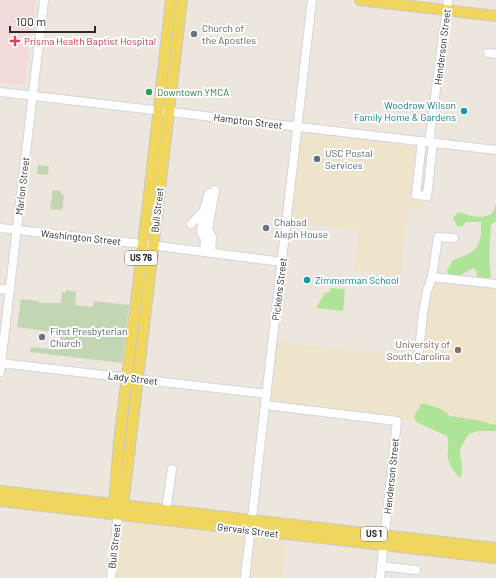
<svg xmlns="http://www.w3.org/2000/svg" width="496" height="578" font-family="Barlow,sans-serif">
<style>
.education{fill:#eee4cb}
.medical{fill:#f3d9d9}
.green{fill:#aee398}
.cemetery{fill:#c2d6b3}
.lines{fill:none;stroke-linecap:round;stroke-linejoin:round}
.minor-casing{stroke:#d1d4e3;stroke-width:10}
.major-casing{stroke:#c8c8c8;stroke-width:12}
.minor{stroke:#fff;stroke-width:8}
.major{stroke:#f0d65d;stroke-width:10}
.worship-dot{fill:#6b7280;stroke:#fff;stroke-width:1.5}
.health-dot{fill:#e0444e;stroke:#fff;stroke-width:1.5}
.leisure-dot{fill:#2e9e5b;stroke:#fff;stroke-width:1.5}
.culture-dot{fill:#0f9aa8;stroke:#fff;stroke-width:1.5}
.service-dot{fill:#5c6f8a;stroke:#fff;stroke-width:1.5}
.education-dot{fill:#8d6e63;stroke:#fff;stroke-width:1.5}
.labels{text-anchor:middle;stroke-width:4;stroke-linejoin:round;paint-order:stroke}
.shield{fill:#fff;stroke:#6a6a6a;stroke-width:1}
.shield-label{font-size:9px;font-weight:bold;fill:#2a2a2a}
.worship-label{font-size:10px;fill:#5b616d;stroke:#fff;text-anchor:start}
.health-label{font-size:10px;fill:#be3a42;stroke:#fff;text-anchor:start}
.street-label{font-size:10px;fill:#2a2a2a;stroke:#fff}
.leisure-label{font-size:10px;fill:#27864d;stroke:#fff;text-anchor:start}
.culture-label{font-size:10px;fill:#0d838f;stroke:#fff;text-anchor:end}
.service-label{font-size:10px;fill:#4e5e75;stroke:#fff;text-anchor:start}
.education-label{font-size:10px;fill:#785e54;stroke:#fff;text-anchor:end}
</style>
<rect width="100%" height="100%" fill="#ece6dc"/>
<!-- education -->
<g class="education">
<path d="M296 127 432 143 424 211 408 209 400 276 354 270 359 230 285 221Z"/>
<path d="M428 275 496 283V430L268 405 274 342 419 357Z"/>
<path d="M118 510 288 530 282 578H109Z"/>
</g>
<!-- medical -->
<path class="medical" d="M0 0H35L25 85 0 82Z"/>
<!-- green -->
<g class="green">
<path d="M496 204V221L491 225C490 242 488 259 491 277L487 281 478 278 475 268C466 270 462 276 453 278L448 273 447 270 453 260C477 252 482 247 481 222H466L462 227 457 226 453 218 458 212C471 215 478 220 492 214Z"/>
<path d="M331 288 345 289 343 311 316 308 325 293 329 292Z"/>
<path d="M422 403 441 409 450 416 476 420 496 425V431H478L469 434C466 439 460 446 460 452 460 462 465 468 460 478 455 472 449 466 448 458 447 450 450 445 447 436L416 422 414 416Z"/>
</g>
<!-- cemetery -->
<g class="cemetery">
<path d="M38 165 49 166 48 175 37 174Z"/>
<path d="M53 190 61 191V194L64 195 62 210 50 209Z"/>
<path d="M66 290 76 292 75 305 93 307 94 301 129 305 122 363 30 352 31 347 59 350 61 333 17 327 21 299 39 301V303H61L62 292 66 293Z"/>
</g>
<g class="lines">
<!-- minor casing -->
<g class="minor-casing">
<g id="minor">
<path d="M488 53 496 54"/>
<path d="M0 92 496 150"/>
<path d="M422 141 416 195 427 196 433 143"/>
<path d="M429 142 448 0"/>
<path d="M203 212 201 232 205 239 204 251"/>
<path d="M191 224 203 212 209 193"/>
<path d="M0 228 143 244 282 262"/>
<path d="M211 252 212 237 208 229 215 190"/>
<path d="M432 277 496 284"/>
<path d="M0 289 9 290"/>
<path d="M418 360 423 313 427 291 432 277 438 237 454 238"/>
<path d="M0 363 267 394"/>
<path d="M0 372 44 0"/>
<path d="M265 405 397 421 380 578"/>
<path d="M166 511 172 469"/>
<path d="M381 566 416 570"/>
<path d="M111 578 118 514"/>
<path d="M245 578 312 0"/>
</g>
</g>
<!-- major casing -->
<g class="major-casing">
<g id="major">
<path d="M360 0 496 16"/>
<path d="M0 491 496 548"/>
<path d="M0 501 496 558"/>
<path d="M118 514 123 505 128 464 182 0"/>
<path d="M118 514 114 504 119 442 150 186 171 0"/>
</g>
</g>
<!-- minor -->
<use href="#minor" class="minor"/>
<!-- major -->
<use href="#major" class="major"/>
</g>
<!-- markers -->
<g class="worship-dot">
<circle cx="194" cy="34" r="4"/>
<circle cx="266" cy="228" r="4"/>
<circle cx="42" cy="337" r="4"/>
</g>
<path class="health-dot" d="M13 35h4v4h4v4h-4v4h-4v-4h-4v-4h4z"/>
<circle class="leisure-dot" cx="149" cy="92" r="4"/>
<g class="culture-dot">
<circle cx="464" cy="111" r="4"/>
<circle cx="307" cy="280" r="4"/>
</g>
<circle class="service-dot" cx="317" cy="159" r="4"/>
<circle class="education-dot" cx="458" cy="350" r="4"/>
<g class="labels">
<!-- shield labels -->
<g class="shield">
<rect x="125" y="251" width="32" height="14" rx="3"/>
<rect x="361" y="527" width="26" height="14" rx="3"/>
</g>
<g class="shield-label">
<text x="141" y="261">US 76</text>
<text x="374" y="537">US 1</text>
</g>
<!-- worship labels -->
<g class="worship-label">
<text x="202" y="32">Church of<tspan x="202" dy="12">the Apostles</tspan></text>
<text x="274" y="226">Chabad<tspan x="274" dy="12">Aleph House</tspan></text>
<text x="50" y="335">First Presbyterian<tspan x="50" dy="12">Church</tspan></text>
</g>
<!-- health labels -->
<g class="health-label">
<text x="24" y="45">Prisma Health Baptist Hospital</text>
</g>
<!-- street labels -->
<g class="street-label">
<text transform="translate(442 47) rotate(-83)" y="4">Henderson Street</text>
<text transform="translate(248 121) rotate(7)" y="4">Hampton Street</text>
<text transform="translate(22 186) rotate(-83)" y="4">Marion Street</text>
<text transform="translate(157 210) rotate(-83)" y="4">Bull Street</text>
<text transform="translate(81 237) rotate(6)" y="4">Washington Street</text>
<text transform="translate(279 289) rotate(-83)" y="4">Pickens Street</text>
<text transform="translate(133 378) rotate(7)" y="4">Lady Street</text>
<text transform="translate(391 476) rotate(-84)" y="4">Henderson Street</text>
<text transform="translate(248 530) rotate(7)" y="4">Gervais Street</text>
<text transform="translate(114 546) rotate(-83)" y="4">Bull Street</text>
</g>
<!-- leisure labels -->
<g class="leisure-label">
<text x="157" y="96">Downtown YMCA</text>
</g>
<!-- culture labels -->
<g class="culture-label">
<text x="456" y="109">Woodrow Wilson<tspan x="456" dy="12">Family Home &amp; Gardens</tspan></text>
<text x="315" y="284" text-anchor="start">Zimmerman School</text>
</g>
<!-- service labels -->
<g class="service-label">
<text x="325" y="157">USC Postal<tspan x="325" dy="12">Services</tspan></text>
</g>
<!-- education labels -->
<g class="education-label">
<text x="450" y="348">University of<tspan x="450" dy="12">South Carolina</tspan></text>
</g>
</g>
<!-- scale -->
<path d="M10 26v6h85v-6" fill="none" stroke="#2a2a2a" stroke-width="2"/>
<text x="16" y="26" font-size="12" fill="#2a2a2a" stroke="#ffffff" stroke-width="3" paint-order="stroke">100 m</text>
</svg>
